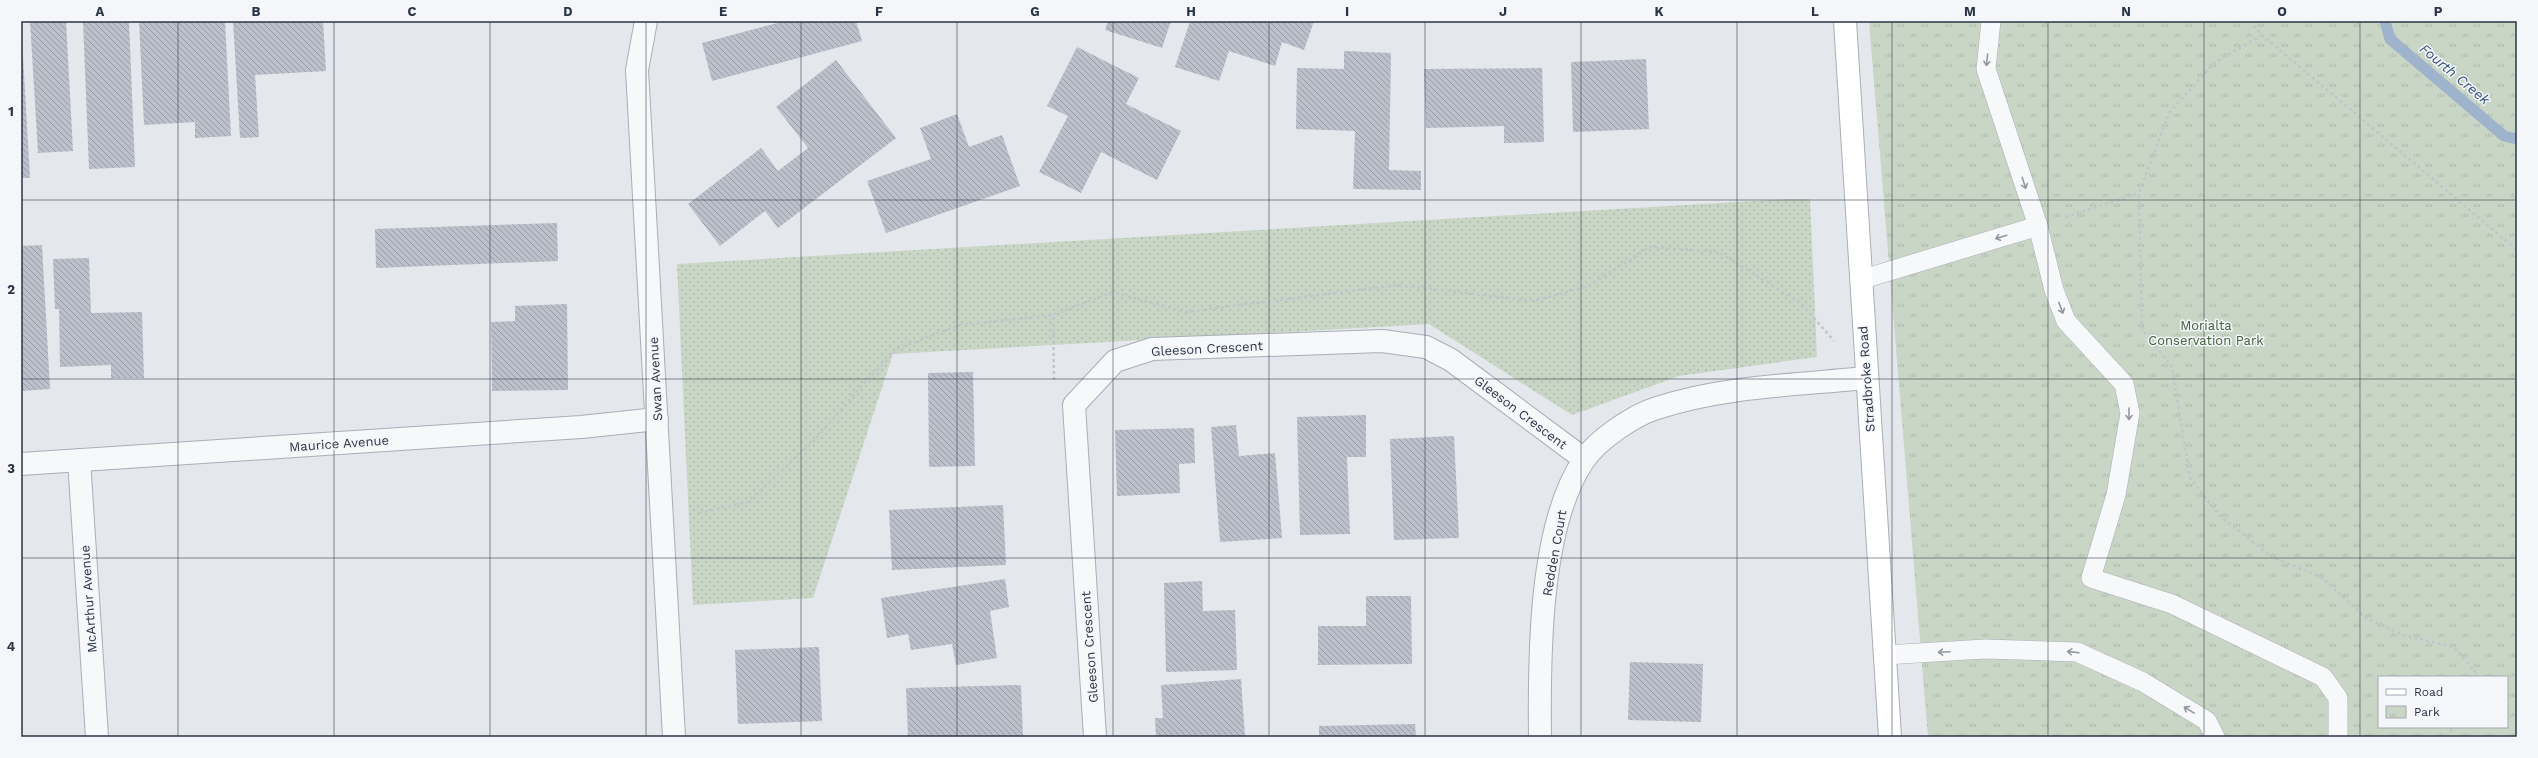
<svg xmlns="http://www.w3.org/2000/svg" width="2538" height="758" font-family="'Work Sans',sans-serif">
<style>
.grass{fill:url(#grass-dots)}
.park{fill:url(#park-tufts);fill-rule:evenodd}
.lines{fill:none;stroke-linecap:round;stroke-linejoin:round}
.stream{stroke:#9fb4cc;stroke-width:11}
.building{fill:url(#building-back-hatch)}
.lane-casing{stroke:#a9aeb7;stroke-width:20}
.street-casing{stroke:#a9aeb7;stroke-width:24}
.secondary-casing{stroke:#a9aeb7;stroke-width:24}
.path{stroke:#c2c5cb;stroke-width:2.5;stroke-dasharray:3 3;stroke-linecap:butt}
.lane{stroke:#f7f8fa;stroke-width:19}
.street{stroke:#f7f8fa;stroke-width:22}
.secondary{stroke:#fff;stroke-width:22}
.oneway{stroke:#9196a0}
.grid{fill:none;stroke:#2b3445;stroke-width:1;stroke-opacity:0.55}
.labels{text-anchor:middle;stroke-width:3;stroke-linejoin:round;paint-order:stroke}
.park-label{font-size:13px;fill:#3f6138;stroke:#f4f6f9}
.street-label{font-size:13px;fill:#2b3445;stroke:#f4f6f9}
.water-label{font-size:14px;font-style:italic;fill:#34527a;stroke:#f4f6f9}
.neatline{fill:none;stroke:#2b3445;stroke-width:1.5}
.grid-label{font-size:13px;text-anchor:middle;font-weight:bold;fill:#2b3445}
</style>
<defs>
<pattern id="grass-dots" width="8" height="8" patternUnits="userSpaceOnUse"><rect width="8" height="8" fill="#c9d6c5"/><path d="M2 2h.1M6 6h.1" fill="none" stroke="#adb8ab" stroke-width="1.8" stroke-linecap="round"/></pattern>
<pattern id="park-tufts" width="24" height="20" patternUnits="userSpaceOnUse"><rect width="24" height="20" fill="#c9d6c5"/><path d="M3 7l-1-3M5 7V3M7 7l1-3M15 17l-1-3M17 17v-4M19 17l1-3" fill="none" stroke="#adb8ab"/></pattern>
<pattern id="building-back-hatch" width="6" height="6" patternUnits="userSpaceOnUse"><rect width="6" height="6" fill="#bbc0ca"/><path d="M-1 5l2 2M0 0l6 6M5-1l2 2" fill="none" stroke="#989da6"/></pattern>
</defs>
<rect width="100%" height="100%" fill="#e4e7ec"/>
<!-- grass -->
<path class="grass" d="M1789 199H1810L1817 357 1679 376 1572 415 1429 324 893 354 813 598 693 605 677 264Z"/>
<!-- park -->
<path class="park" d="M1869 21H2517V737H1928ZM2379 677H2507V727H2379Z"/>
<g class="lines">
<!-- stream -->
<path class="stream" d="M2385 21 2390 39 2504 136 2517 139"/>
</g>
<!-- building -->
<g class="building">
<path d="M21 21 30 178H21Z"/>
<path d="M30 21H66L73 151 38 153Z"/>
<path d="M83 21H129L135 167 89 169Z"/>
<path d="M139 21H225L231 136 195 138V122L144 125Z"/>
<path d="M233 21H323L326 71 255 75 259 137 240 138Z"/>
<path d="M785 21H856L862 41 712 81 702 43Z"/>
<path d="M1108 21H1171L1162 48 1105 30Z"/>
<path d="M1190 21H1314L1304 50 1282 42 1275 66 1229 51 1219 81 1175 67Z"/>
<path d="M1077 47 1139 78 1126 104 1181 131 1157 180 1101 152 1081 193 1039 172 1068 116 1047 106Z"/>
<path d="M1344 51 1391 53 1389 170 1421 171V190L1353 189 1355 131 1296 129 1297 68 1344 69Z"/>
<path d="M1646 59 1649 129 1573 132 1571 62Z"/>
<path d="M836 60 896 138 778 228 765 211 720 246 688 204 761 148 778 171 808 148 776 107Z"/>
<path d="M1542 68 1544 142 1504 143V126L1426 128 1424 69Z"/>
<path d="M957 114 969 147 1002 135 1020 186 886 233 867 181 931 159 920 128Z"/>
<path d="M557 223 558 261 376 268 375 229Z"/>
<path d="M42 245 50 389 21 391V246Z"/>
<path d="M89 258 91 313 142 312 144 378H111V365L60 367 59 309H55L53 259Z"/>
<path d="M567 304 568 390 492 391 491 322 515 321V306Z"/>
<path d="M973 372 975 466 929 467 928 373Z"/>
<path d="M1366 415V457H1347L1350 534 1300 535 1297 417Z"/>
<path d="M1236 425 1239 456 1275 453 1282 538 1220 542 1211 427Z"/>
<path d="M1194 428 1195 463 1179 464 1180 493 1117 496 1115 430Z"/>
<path d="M1454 436 1459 538 1394 540 1390 439Z"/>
<path d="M1003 505 1006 565 892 570 889 510Z"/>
<path d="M1005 579 1009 607 990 611 997 658 956 665 952 644 911 650 908 634 887 638 881 598Z"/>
<path d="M1202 581 1203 611 1235 610 1237 670 1166 672 1164 583Z"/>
<path d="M1366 596H1411L1412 664 1318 665V626H1366Z"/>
<path d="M819 647 822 721 738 724 735 650Z"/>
<path d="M1630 662 1703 664 1701 722 1628 720Z"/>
<path d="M1241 679 1245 737H1156L1155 718H1163L1161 685Z"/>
<path d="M1021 685 1023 737H908L906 688Z"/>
<path d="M1415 724 1416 737H1319V726Z"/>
</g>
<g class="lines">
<!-- lane casing -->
<g class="lane-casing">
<g id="lane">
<path d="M1991 21 1986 69 2038 226 2054 290 2066 321 2124 384 2130 413 2116 495 2091 578 2172 604 2323 677 2338 698V737"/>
<path d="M1860 280 2038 226"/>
<path d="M1885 655 1985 649 2077 652 2143 682 2207 721 2215 737"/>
</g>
</g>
<!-- street casing -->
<g class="street-casing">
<g id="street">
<path d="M646 21 637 70 674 737"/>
<path d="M79 460 97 737"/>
<path d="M21 464 581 427 657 419"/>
<path d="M1095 737 1074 405 1115 361 1152 349 1382 341 1426 347 1451 360 1584 459"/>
<path d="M1540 737C1539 659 1539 525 1584 460 1597 440 1634 415 1657 408 1724 386 1796 385 1866 378"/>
</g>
</g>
<!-- secondary casing -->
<g class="secondary-casing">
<path id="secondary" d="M1845 21 1890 737"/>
</g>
<!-- path -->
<g class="path">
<path d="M2250 21 2262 35 2517 250"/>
<path d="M2262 35 2214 63 2169 113 2139 193 2142 329 2172 367 2190 478 2221 517 2272 557 2321 577 2366 618 2403 635 2454 647 2477 674 2476 677"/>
<path d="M2065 217 2139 193"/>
<path d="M1054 380 1053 315 1112 292 1185 312 1398 285 1534 301 1588 286 1650 247 1719 252 1802 304 1834 341"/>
<path d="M699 513 747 502 813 442 861 386 899 348 960 325 1053 315"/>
<path d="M2447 737 2453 727"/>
</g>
<!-- lane -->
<use href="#lane" class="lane"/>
<!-- street -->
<use href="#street" class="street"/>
<!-- secondary -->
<use href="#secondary" class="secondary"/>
</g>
<!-- one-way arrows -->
<defs><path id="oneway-shaft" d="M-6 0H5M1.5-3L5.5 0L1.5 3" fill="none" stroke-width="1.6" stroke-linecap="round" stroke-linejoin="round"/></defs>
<g class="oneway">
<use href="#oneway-shaft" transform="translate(1987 60) rotate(96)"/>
<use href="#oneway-shaft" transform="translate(2024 183) rotate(72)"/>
<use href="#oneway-shaft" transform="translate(2001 237) rotate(163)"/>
<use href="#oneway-shaft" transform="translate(2061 308) rotate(69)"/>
<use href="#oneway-shaft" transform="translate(2129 414) rotate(90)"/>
<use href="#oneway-shaft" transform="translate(1944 652) rotate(177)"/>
<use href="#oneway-shaft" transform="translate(2073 652) rotate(-173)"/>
<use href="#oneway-shaft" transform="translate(2189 710) rotate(-149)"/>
</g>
<!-- grid -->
<path class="grid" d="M178 21V737M334 21V737M490 21V737M646 21V737M801 21V737M957 21V737M1113 21V737M1269 21V737M1425 21V737M1581 21V737M1737 21V737M1892 21V737M2048 21V737M2204 21V737M2360 21V737M21 200H2517M21 379H2517M21 558H2517"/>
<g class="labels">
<!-- park labels -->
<g class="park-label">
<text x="2206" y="330">Morialta<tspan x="2206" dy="15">Conservation Park</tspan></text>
</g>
<!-- street labels -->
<g class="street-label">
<text transform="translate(1207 348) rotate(-3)" y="5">Gleeson Crescent</text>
<text transform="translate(655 379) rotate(-93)" y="5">Swan Avenue</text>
<text transform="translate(1866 379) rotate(-94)" y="5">Stradbroke Road</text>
<text transform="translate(1521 412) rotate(37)" y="5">Gleeson Crescent</text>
<text transform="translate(339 443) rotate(-4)" y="5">Maurice Avenue</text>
<text transform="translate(1554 553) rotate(-80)" y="5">Redden Court</text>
<text transform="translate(88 599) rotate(-94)" y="5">McArthur Avenue</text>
<text transform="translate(1089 647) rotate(-94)" y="5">Gleeson Crescent</text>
</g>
<!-- water labels -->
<g class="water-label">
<text transform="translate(2455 74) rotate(40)" y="5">Fourth Creek</text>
</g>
</g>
<!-- border -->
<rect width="2538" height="758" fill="none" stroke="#f4f6f9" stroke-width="44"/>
<!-- legend -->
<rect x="2378" y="676" width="130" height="52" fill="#f4f6f9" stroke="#a4a8b1"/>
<rect x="2386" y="689" width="20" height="6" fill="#ffffff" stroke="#a4a8b1"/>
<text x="2414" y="696" font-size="12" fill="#2b3445">Road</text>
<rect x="2386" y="706" width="20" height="12" fill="url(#park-tufts)" stroke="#a4a8b1"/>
<text x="2414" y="716" font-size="12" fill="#2b3445">Park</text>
<rect x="22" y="22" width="2494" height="714" class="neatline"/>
<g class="grid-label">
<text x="100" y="16">A</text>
<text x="256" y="16">B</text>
<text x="412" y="16">C</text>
<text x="568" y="16">D</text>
<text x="723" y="16">E</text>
<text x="879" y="16">F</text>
<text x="1035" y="16">G</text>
<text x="1191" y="16">H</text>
<text x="1347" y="16">I</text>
<text x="1503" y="16">J</text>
<text x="1659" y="16">K</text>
<text x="1815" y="16">L</text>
<text x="1970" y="16">M</text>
<text x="2126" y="16">N</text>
<text x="2282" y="16">O</text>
<text x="2438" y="16">P</text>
<text x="11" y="116">1</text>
<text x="11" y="294">2</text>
<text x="11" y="473">3</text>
<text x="11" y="651">4</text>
</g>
</svg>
